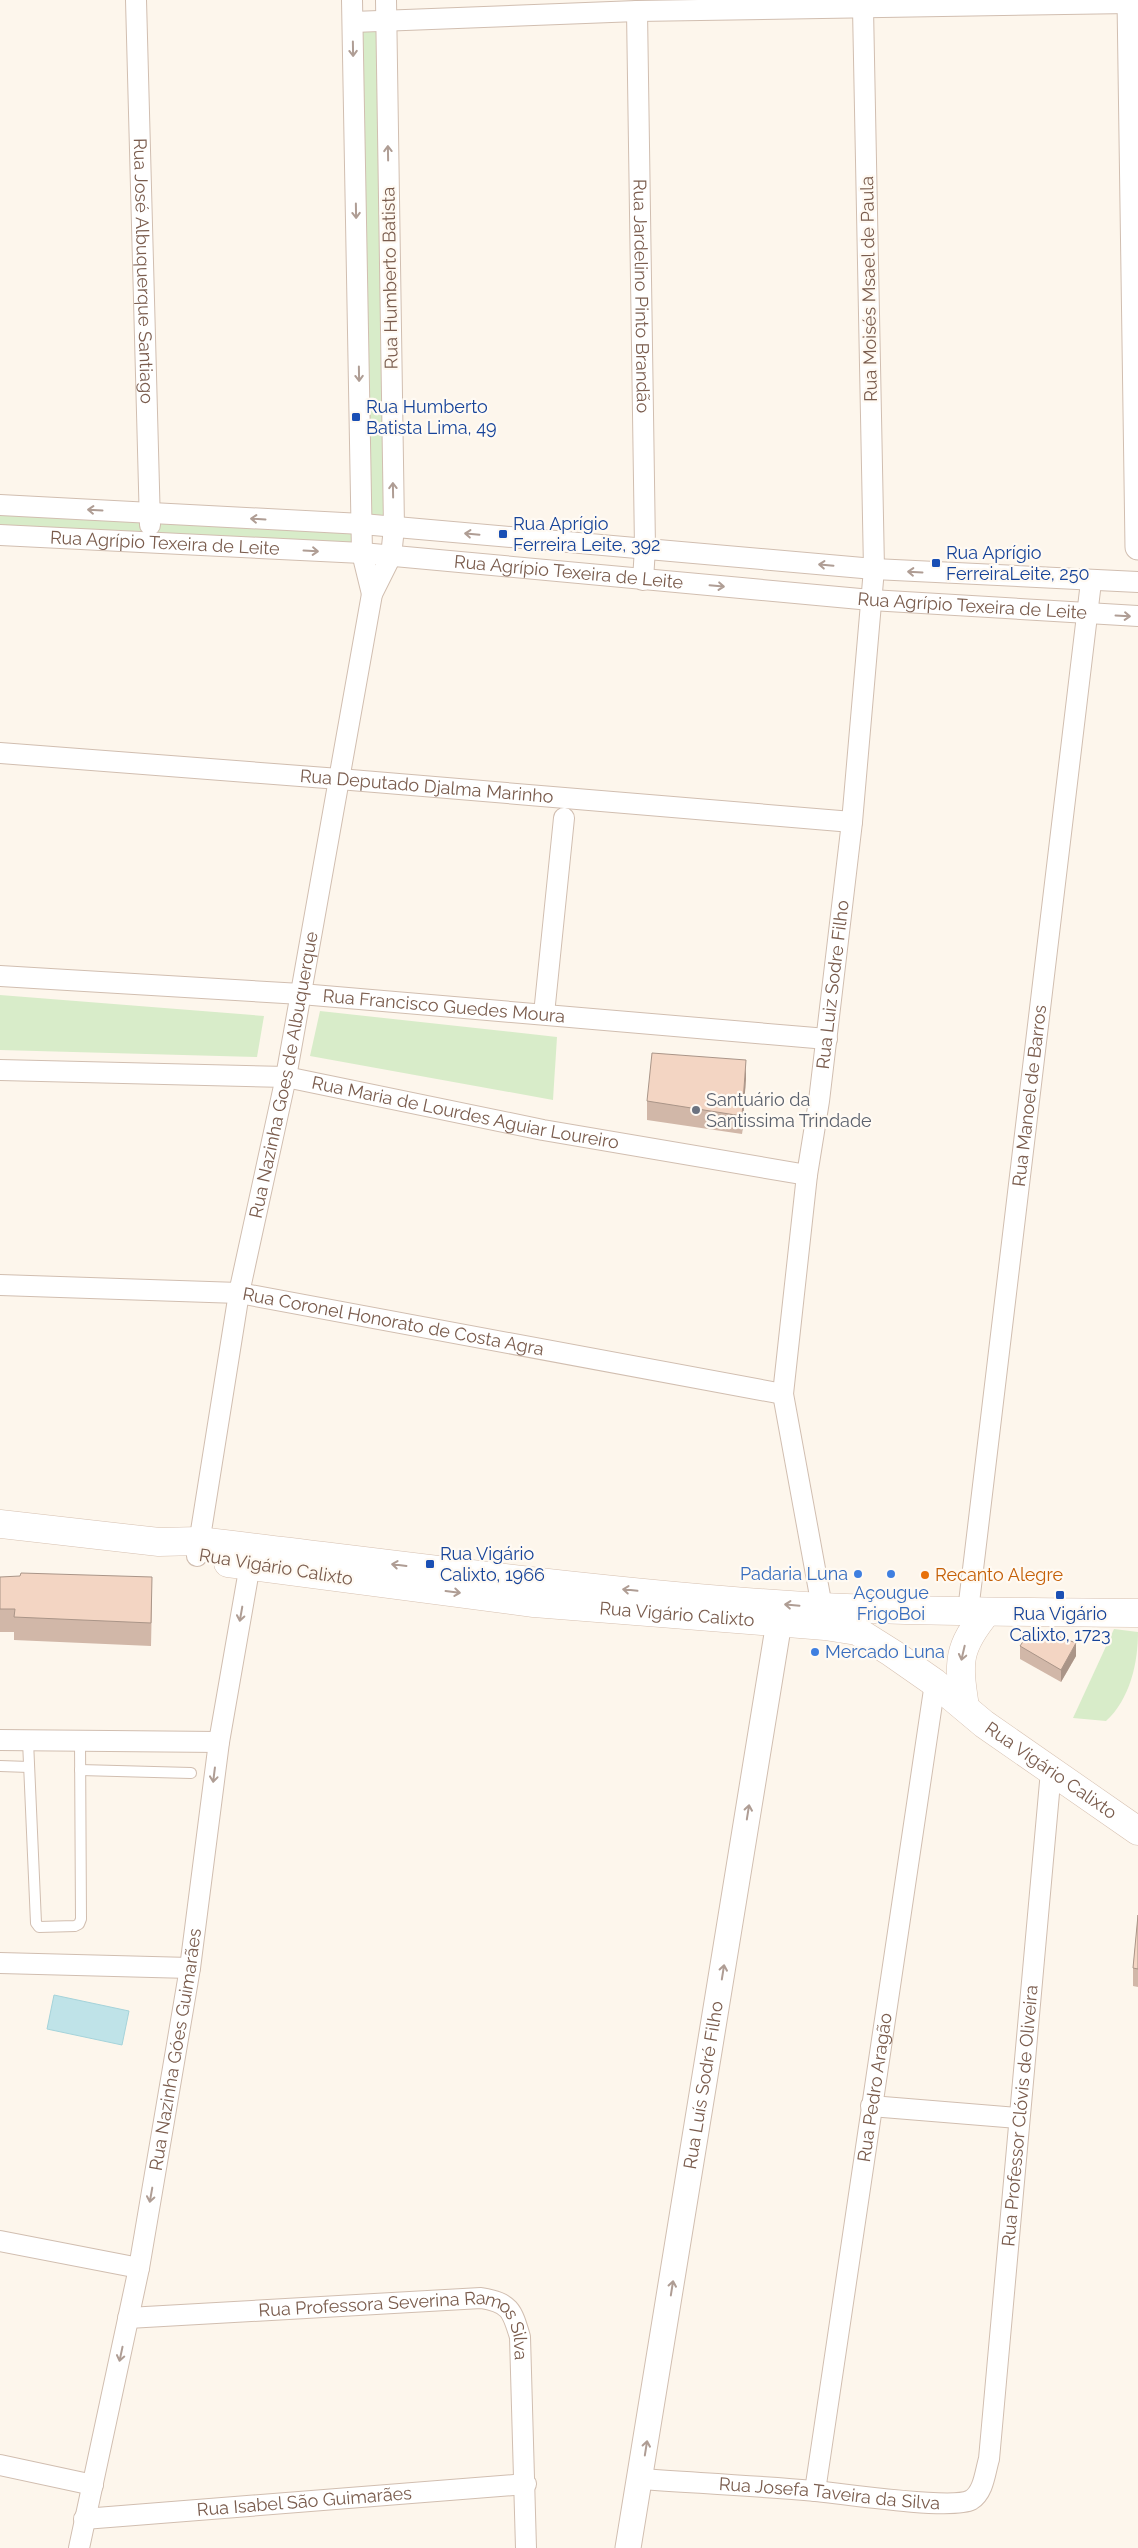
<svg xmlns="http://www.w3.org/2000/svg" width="1138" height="2548" font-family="Raleway,sans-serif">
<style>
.green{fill:#d8ecc9}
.water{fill:#bfe3e8;stroke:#a5d3da}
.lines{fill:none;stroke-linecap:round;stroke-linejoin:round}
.service-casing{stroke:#d1beb0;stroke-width:12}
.minor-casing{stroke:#d1beb0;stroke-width:22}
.tertiary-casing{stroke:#d1beb0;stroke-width:27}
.secondary-casing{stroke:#d6c0b0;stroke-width:29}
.service{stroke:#fff;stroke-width:10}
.minor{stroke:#fff;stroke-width:20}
.tertiary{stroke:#fff;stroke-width:25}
.secondary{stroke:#fff;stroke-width:28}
.wall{fill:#d1b7a8}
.shaded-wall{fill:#aa9588}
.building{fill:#f3d5c3;stroke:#aa9588}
.oneway{stroke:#af9d94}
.transit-dot{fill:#1a4fb4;stroke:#fffaf3;stroke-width:2}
.worship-dot{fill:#6b7280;stroke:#fffaf3;stroke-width:2}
.shop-dot{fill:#3f7fe0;stroke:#fffaf3;stroke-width:2}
.food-dot{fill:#e8710a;stroke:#fffaf3;stroke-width:2}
.labels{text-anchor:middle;stroke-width:4.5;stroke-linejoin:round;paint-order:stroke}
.street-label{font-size:18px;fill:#7a5c4d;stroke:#fffaf3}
.transit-label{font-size:18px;fill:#164399;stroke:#fffaf3;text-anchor:start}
.worship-label{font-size:18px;fill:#5b616d;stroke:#fffaf3;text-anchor:start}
.shop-label{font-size:18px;fill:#366cbe;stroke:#fffaf3;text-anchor:end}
.food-label{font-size:18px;fill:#c56008;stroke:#fffaf3;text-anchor:start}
</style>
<rect width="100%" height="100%" fill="#fdf6ec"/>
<!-- green -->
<g class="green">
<path d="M380 26 388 518H367L358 28Z"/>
<path d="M0 511 145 519 146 535 0 529Z"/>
<path d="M155 517 356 530V549L157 537Z"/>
<path d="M0 995 264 1016 257 1057 0 1050Z"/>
<path d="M320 1011 557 1037 553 1100 310 1056Z"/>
<path d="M1114 1629 1138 1632C1138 1663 1130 1699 1106 1721L1073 1718Z"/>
</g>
<!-- water -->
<path class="water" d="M54 1995 129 2011 122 2045 47 2029Z"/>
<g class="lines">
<!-- service casing -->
<g class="service-casing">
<g id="service">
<path d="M28 1741 36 1923 39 1927 75 1926 79 1924 81 1919 80 1741"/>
<path d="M0 1766 29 1767"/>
<path d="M80 1770 191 1773"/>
</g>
</g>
<!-- minor casing -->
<g class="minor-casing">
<g id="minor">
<path id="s1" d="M136 0 150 525"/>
<path d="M352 0 362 553 372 594"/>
<path id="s2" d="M637 11 645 548 643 580"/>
<path d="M353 22 637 11 1130 3"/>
<path d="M0 505 362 524 874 569 1138 582"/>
<path id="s3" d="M0 535 362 553 871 600 1138 616"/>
<path id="s4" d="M0 753 339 779 852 822"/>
<path id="s5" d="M0 976 301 994 827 1039"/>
<path d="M544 1014 564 818"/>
<path id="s6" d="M0 1070 286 1077 543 1130 807 1175"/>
<path id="s7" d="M0 1285 239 1293 783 1394"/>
<path id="s8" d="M197 1556 239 1293 286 1077 372 594 391 556 394 528 386 0"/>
<path id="s9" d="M822 1607 783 1394 807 1175 819 1101 852 822 874 569 863 8"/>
<path id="s10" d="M968 1611 1091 582"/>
<path d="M0 1740 219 1742"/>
<path d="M0 1963 190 1968"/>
<path d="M871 2106 1018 2118"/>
<path d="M0 2241 139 2268"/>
<path id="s11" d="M128 2318 481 2298C510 2303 512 2310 520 2337L526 2548"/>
<path d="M0 2465 93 2485"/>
<path id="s12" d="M641 2479C699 2483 757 2486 816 2491 843 2494 952 2510 971 2500 984 2492 985 2472 989 2459L1051 1771"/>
<path id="s13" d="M815 2491 935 1683"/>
<path id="s14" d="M84 2519 526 2484"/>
<path id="s15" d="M79 2548 139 2268 190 1968 219 1742 252 1553"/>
</g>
</g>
<!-- tertiary casing -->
<g class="tertiary-casing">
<g id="tertiary">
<path d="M1130 0 1138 547"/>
<path id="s16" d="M628 2548 779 1622"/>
</g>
</g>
<!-- secondary casing -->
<g class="secondary-casing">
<g id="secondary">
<path d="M0 1524 159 1542 199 1541C406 1565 613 1595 821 1607 926 1612 1032 1612 1138 1613"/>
<path id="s17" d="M228 1563 534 1603 825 1626 857 1631 892 1653 935 1683 984 1724 1138 1831"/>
<path d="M965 1707C958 1662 957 1648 987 1612"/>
</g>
</g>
<!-- service -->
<use href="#service" class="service"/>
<!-- minor -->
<use href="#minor" class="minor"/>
<!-- tertiary -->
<use href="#tertiary" class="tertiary"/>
<!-- secondary -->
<use href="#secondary" class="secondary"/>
</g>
<!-- wall -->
<g class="wall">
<path d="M746 1078 742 1134 647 1120V1101Z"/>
<path d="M0 1577 152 1599 151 1646 14 1640V1632H0Z"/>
<path d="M1020 1646 1076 1656 1061 1682 1020 1659Z"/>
<path d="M1138 1915V1987L1133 1986V1968Z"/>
</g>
<!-- shaded-wall -->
<g class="shaded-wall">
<path d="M746 1060V1078L742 1134V1116Z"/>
<path d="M1076 1643V1656L1061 1682V1670Z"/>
</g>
<!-- building -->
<g class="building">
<path d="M652 1053 746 1060 742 1116 647 1101Z"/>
<path d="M21 1573 152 1577 151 1623 14 1617 15 1609H0V1577L20 1576Z"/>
<path d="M1033 1627 1076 1643 1061 1670 1020 1646Z"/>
<path d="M1138 1915V1969L1133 1968Z"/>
</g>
<!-- one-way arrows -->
<defs><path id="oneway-shaft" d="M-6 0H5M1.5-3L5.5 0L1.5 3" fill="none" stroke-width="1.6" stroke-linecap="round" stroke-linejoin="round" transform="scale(1.25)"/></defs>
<g class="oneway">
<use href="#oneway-shaft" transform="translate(353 49) rotate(89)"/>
<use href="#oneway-shaft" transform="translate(388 153) rotate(-91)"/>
<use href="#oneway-shaft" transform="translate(356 211) rotate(89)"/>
<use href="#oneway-shaft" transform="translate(359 374) rotate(89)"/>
<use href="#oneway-shaft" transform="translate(393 490) rotate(-91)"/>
<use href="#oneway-shaft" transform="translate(95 510) rotate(-177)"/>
<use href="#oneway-shaft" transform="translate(258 519) rotate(-177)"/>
<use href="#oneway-shaft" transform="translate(472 534) rotate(-175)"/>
<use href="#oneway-shaft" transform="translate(311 551) rotate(3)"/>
<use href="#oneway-shaft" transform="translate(826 565) rotate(-175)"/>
<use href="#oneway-shaft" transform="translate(915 572) rotate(-177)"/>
<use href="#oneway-shaft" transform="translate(717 586) rotate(5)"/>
<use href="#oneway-shaft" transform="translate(1123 616) rotate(3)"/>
<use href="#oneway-shaft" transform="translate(399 1565) rotate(-173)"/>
<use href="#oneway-shaft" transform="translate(630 1590) rotate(-174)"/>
<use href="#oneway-shaft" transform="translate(453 1592) rotate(7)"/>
<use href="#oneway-shaft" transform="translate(792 1605) rotate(-175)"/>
<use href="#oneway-shaft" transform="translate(241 1614) rotate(100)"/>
<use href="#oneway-shaft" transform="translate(963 1653) rotate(103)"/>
<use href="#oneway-shaft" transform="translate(214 1775) rotate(97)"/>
<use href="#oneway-shaft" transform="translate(748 1812) rotate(-81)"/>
<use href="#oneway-shaft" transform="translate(723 1972) rotate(-81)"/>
<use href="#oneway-shaft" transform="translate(151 2195) rotate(100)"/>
<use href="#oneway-shaft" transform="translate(672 2288) rotate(-81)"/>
<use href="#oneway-shaft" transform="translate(121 2354) rotate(102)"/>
<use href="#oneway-shaft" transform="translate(646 2448) rotate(-81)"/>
</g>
<!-- markers -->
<g class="transit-dot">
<rect x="351" y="412" width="10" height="10" rx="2.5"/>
<rect x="498" y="529" width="10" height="10" rx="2.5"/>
<rect x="931" y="558" width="10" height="10" rx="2.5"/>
<rect x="425" y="1559" width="10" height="10" rx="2.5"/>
<rect x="1055" y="1590" width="10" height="10" rx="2.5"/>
</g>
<circle class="worship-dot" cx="696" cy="1110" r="5"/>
<g class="shop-dot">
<circle cx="858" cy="1574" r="5"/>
<circle cx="891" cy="1574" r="5"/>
<circle cx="815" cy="1652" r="5"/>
</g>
<circle class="food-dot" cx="925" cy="1575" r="5"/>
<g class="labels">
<!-- street labels -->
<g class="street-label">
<text dy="6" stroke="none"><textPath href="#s1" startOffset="271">Rua José Albuquerque Santiago</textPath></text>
<text transform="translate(390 278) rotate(-91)" y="6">Rua Humberto Batista</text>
<text transform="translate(869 289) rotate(-91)" y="6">Rua Moisés Msael de Paula</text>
<text dy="6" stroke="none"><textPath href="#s2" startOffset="285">Rua Jardelino Pinto Brandão</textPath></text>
<text dy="6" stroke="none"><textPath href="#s3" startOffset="165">Rua Agrípio Texeira de Leite</textPath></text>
<text dy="6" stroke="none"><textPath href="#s3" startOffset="570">Rua Agrípio Texeira de Leite</textPath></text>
<text dy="6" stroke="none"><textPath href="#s3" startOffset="975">Rua Agrípio Texeira de Leite</textPath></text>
<text dy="6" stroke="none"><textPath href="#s4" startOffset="428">Rua Deputado Djalma Marinho</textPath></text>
<text dy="6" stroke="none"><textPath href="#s9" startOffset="629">Rua Luiz Sodre Filho</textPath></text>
<text dy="6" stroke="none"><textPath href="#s5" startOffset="445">Rua Francisco Guedes Moura</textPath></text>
<text dy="6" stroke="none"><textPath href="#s8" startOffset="489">Rua Nazinha Goes de Albuquerque</textPath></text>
<text dy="6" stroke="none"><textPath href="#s10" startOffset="519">Rua Manoel de Barros</textPath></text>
<text dy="6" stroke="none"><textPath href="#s6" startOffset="469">Rua Maria de Lourdes Aguiar Loureiro</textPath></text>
<text dy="6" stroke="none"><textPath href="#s7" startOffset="396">Rua Coronel Honorato de Costa Agra</textPath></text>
<text transform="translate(276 1567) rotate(9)" y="6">Rua Vigário Calixto</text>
<text dy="6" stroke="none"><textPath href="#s17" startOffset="452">Rua Vigário Calixto</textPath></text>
<text dy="6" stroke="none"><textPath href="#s17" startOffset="872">Rua Vigário Calixto</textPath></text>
<text dy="6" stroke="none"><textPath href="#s15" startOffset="508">Rua Nazinha Góes Guimarães</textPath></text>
<text dy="6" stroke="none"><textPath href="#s16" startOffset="469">Rua Luís Sodré Filho</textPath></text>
<text dy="6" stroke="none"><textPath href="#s13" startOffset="408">Rua Pedro Aragão</textPath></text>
<text dy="6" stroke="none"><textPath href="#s12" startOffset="722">Rua Professor Clóvis de Oliveira</textPath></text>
<text dy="6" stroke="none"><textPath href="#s11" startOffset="284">Rua Professora Severina Ramos Silva</textPath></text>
<text dy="6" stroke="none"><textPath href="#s12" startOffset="189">Rua Josefa Taveira da Silva</textPath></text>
<text dy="6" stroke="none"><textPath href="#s14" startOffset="221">Rua Isabel São Guimarães</textPath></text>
</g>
<!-- transit labels -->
<g class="transit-label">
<text x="366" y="413">Rua Humberto<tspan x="366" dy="21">Batista Lima, 49</tspan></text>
<text x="513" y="530">Rua Aprígio<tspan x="513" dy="21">Ferreira Leite, 392</tspan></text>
<text x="946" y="559">Rua Aprígio<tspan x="946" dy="21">FerreiraLeite, 250</tspan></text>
<text x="440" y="1560">Rua Vigário<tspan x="440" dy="21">Calixto, 1966</tspan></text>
<text x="1060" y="1620" text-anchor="middle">Rua Vigário<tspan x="1060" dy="21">Calixto, 1723</tspan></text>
</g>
<!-- worship labels -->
<g class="worship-label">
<text x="706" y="1106">Santuário da<tspan x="706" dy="21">Santissima Trindade</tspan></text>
</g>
<!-- shop labels -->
<g class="shop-label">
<text x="848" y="1580">Padaria Luna</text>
<text x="891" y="1599" text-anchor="middle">Açougue<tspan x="891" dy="21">FrigoBoi</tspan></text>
<text x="825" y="1658" text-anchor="start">Mercado Luna</text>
</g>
<!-- food labels -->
<g class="food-label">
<text x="935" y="1581">Recanto Alegre</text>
</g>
</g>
</svg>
